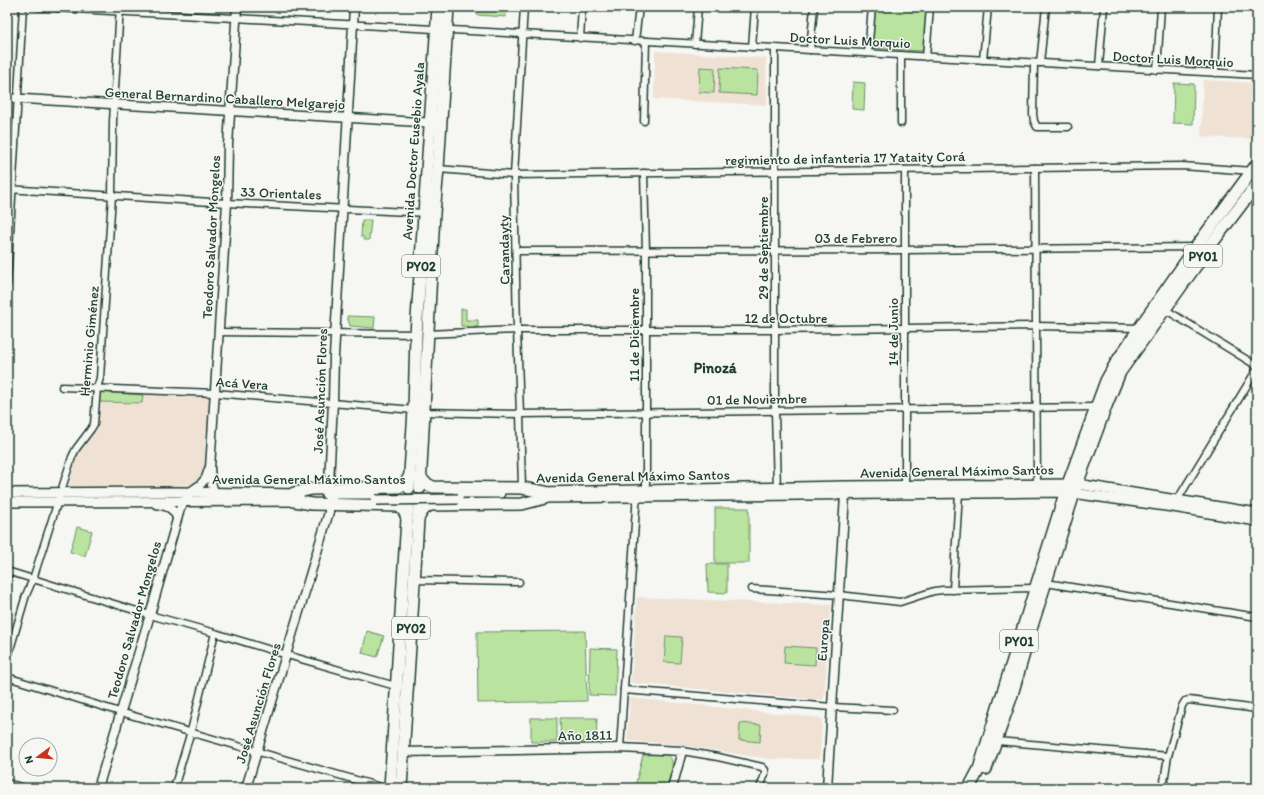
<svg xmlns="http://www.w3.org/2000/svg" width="1264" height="795" font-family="Itim,sans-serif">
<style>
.built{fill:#efe2d5}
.green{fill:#bae39f;stroke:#6c906a}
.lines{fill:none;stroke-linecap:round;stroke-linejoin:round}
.street-casing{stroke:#1f3d34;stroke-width:9}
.secondary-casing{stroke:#1f3d34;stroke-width:11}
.primary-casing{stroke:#1f3d34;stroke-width:12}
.highway-casing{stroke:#1f3d34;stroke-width:14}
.street{stroke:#f6f6f2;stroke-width:6}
.secondary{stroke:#f6f6f2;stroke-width:8}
.primary{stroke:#f6f6f2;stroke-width:9}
.highway{stroke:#f6f6f2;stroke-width:11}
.primary-bridge-casing{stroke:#1f3d34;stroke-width:12;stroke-linecap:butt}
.primary-bridge{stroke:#f6f6f2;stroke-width:9}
.labels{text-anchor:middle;stroke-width:3;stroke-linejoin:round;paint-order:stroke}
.shield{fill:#f6f6f2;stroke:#60746d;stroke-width:1}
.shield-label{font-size:13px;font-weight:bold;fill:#1f3d34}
.street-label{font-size:14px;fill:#1f3d34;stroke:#f6f6f2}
.neighbourhood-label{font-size:15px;font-weight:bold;fill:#1f3d34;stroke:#f6f6f2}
</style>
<rect width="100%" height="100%" fill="#f6f6f2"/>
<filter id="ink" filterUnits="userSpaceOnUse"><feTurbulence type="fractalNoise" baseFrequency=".025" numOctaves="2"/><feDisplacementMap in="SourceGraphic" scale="8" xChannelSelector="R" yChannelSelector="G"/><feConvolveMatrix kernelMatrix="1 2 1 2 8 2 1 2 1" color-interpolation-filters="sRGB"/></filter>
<g filter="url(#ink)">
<!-- built -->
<g class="built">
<path d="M655 51 766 58 767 105 654 99Z"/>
<path d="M1203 80 1257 83V139L1201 137Z"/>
<path d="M143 395 209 397 210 399 209 428 206 431 205 452 207 456 206 471 201 479 188 486 70 489 68 488 76 458 80 450 91 436 96 425 99 402 142 403Z"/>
<path d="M637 597 831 605 824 698 822 700 631 683Z"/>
<path d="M630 698 822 718 820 759H769L674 744 627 741Z"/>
</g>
<!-- green -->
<g class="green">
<path d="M477 7H507L506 17 477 15Z"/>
<path d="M875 7H927L923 50 920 51 872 48 871 47Z"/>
<path d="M700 67 715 68 714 93 699 92Z"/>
<path d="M720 68 758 70 757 95 719 93Z"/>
<path d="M853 82 865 83 864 110 852 109Z"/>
<path d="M1174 83 1194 84 1193 124 1173 123Z"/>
<path d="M362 220H371L369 240H364V237H361Z"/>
<path d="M461 309H466V320H478V327L461 326Z"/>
<path d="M347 316 375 317 374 328 350 326Z"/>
<path d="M101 392 143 395 142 403 99 402V394Z"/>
<rect x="715" y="508" width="34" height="55"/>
<path d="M77 527 92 531 85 556 70 552Z"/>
<path d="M707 564H727V593L708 592Z"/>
<path d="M367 631 384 636 377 657 362 653Z"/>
<path d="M585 631 587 701 478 703 477 632Z"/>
<path d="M666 636 682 637 680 663 664 662Z"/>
<path d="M785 646 816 648 815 665 784 663Z"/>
<path d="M590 648 617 649 615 696 589 695Z"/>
<rect x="531" y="718" width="26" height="24"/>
<path d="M560 718H597L596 742H561Z"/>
<path d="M740 723 761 725 760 742 739 740Z"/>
<path d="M665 754C679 758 669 778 666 788L635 787 643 755Z"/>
</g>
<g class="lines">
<!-- street casing -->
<g class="street-casing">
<g id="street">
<path d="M39 7 1257 75"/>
<path d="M580 38 582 7"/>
<path d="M635 41 639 7"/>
<path d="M695 44 698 7"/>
<path d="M752 47 755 7"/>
<path d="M775 48V411L777 490"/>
<path d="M810 50 814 7"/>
<path d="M868 53 872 7"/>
<path d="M901 55V123"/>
<path d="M926 57 930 7"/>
<path d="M983 60 988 7"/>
<path d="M1034 63 1033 114 1034 121 1037 127H1068"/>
<path d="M1040 63 1046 7"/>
<path d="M1099 66 1104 7"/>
<path d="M1157 70 1161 7"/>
<path d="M1215 73 1218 7"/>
<path d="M644 121 646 41"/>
<path d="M1035 168 1037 484"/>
<path d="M438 169 514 175 1182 166 1253 171"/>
<path d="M644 173 646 251V493"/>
<path d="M7 189 227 203 427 213"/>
<path d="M516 251 905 250 1196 247"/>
<path d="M7 284 23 7"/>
<path d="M1163 308 1257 366"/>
<path d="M219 332 417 334"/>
<path d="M427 334 517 330H775L1035 326 1141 328"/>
<path d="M62 387 215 393 414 410 424 412 520 414 1096 407"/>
<path d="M522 489 520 414 517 330 514 175 524 7"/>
<path d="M905 489V170"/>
<path d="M1176 502 1257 369"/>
<path d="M7 571 150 615 215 633 294 657 399 687"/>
<path d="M414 580 519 582"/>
<path d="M1046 583 1257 617"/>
<path d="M752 589 839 595 900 602 934 591 943 590 1035 588"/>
<path d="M953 590 959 493"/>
<path d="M7 660 26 595 33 579 72 457 76 449 91 429 94 424 97 388 100 378 112 196 113 121 120 7"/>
<path d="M7 677 120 712 384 788"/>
<path d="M624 690 832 707 893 710"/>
<path d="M997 741 1168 756"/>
<path d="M620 748 637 493"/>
<path d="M682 751 718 757 762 767 765 770V774L760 788"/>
<path d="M7 783 25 788"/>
<path d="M174 788 191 731 215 633"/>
<path d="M1163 788 1168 756 1182 706 1185 701 1189 700 1257 709"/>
<path d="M1251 788 1257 787"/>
</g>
</g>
<!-- secondary casing -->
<g class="secondary-casing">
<g id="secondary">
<path d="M7 98 436 123"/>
<path d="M217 498C211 488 211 479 210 468L227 203 228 145 237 7"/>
<path d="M156 504C167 506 173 507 177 518"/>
<path d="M403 752 620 748 682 751 672 788"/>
<path d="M98 788 150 615 180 509 190 492 200 485 206 478 209 469"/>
<path d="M246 788 329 512V483L333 402 334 356 354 7"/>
<path d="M827 788 845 495"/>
</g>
</g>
<!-- primary casing -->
<g class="primary-casing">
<g id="primary">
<path d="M539 492 845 486 1077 484 1257 513"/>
<path d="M7 493 176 492 300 494"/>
<path d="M458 493H500"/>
<path d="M326 494H376"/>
<path d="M543 498 1065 492 1173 507 1257 521"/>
<path d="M7 502 300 501"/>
</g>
</g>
<!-- highway casing -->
<g class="highway-casing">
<g id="highway">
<path d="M420 476 425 483 433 487 522 488 545 492"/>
<path d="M409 488 414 410 416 334 438 7"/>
<path d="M420 488 434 213 438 169 448 7"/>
<path d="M294 493 312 489 399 487 405 483 410 476"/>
<path d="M294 501 312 504 399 506 404 511 407 518"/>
<path d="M418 519C421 512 424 507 431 505L522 504 545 498"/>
<path d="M986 769 1011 698 1031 629 1077 484 1106 406 1120 372 1210 246 1257 184"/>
<path d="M390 788 408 503"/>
<path d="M401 788 419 504"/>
<path d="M969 788 979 769 983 756 1068 484 1106 381 1116 363 1140 327 1196 247 1257 164"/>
</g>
</g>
<!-- street -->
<use href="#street" class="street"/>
<!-- secondary -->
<use href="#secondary" class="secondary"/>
<!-- primary -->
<use href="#primary" class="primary"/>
<!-- highway -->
<use href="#highway" class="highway"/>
<!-- primary-bridge casing -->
<g class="primary-bridge-casing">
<path id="primary-bridge" d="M376 500 458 499"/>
</g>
<!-- primary-bridge -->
<use href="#primary-bridge" class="primary-bridge"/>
</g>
</g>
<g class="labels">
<!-- shield labels -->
<g class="shield">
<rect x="1184" y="245" width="38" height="22" rx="3"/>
<rect x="402" y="255" width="38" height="22" rx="3"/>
<rect x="392" y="617" width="38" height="22" rx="3"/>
<rect x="1000" y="630" width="38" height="22" rx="3"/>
</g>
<g class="shield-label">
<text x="1203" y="261">PY01</text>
<text x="421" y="271">PY02</text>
<text x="411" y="633">PY02</text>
<text x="1019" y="646">PY01</text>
</g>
<!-- street labels -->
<g class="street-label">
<text transform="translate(850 40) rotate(3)" y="5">Doctor Luis Morquio</text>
<text transform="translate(1173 59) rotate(3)" y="5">Doctor Luis Morquio</text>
<text transform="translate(225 98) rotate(3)" y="5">General Bernardino Caballero Melgarejo</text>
<text transform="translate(413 151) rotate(-86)" y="5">Avenida Doctor Eusebio Ayala</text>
<text transform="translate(845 158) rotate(-1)" y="5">regimiento de infanteria 17 Yataity Corá</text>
<text transform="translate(281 193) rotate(2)" y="5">33 Orientales</text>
<text transform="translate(211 237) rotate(-87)" y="5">Teodoro Salvador Mongelos</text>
<text x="856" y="243">03 de Febrero</text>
<text transform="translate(763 248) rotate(-90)" y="5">29 de Septiembre</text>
<text transform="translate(504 250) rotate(-91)" y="5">Carandayty</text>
<text x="786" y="323">12 de Octubre</text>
<text transform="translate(893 332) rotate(-90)" y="5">14 de Junio</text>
<text transform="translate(634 335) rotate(-90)" y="5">11 de Diciembre</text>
<text transform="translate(89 341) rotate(-85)" y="5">Herminio Giménez</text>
<text transform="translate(242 383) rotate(4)" y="5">Acá Vera</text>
<text transform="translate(320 391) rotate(-88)" y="5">José Asunción Flores</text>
<text transform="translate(757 399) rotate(-1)" y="5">01 de Noviembre</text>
<text transform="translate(957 471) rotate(-1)" y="5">Avenida General Máximo Santos</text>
<text transform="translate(633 476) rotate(-1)" y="5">Avenida General Máximo Santos</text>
<text x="309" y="484">Avenida General Máximo Santos</text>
<text transform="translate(134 620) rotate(-74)" y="5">Teodoro Salvador Mongelos</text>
<text transform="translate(823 640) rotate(-86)" y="5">Europa</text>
<text transform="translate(258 703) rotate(-73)" y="5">José Asunción Flores</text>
<text transform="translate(585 735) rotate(-1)" y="5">Año 1811</text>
</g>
<!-- neighbourhood labels -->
<g class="neighbourhood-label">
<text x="715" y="373">Pinozá</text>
</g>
</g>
<!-- margin -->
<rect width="1264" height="795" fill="none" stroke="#f6f6f2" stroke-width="24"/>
<rect x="12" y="12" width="1240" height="771" fill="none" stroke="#1f3d34" stroke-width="1.5" filter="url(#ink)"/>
<!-- north arrow -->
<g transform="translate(38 757) rotate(254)"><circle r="19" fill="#f6f6f2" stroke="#a0aca6"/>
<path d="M0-3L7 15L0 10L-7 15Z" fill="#c8321e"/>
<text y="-6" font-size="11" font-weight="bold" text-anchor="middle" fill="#1f3d34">N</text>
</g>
</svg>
